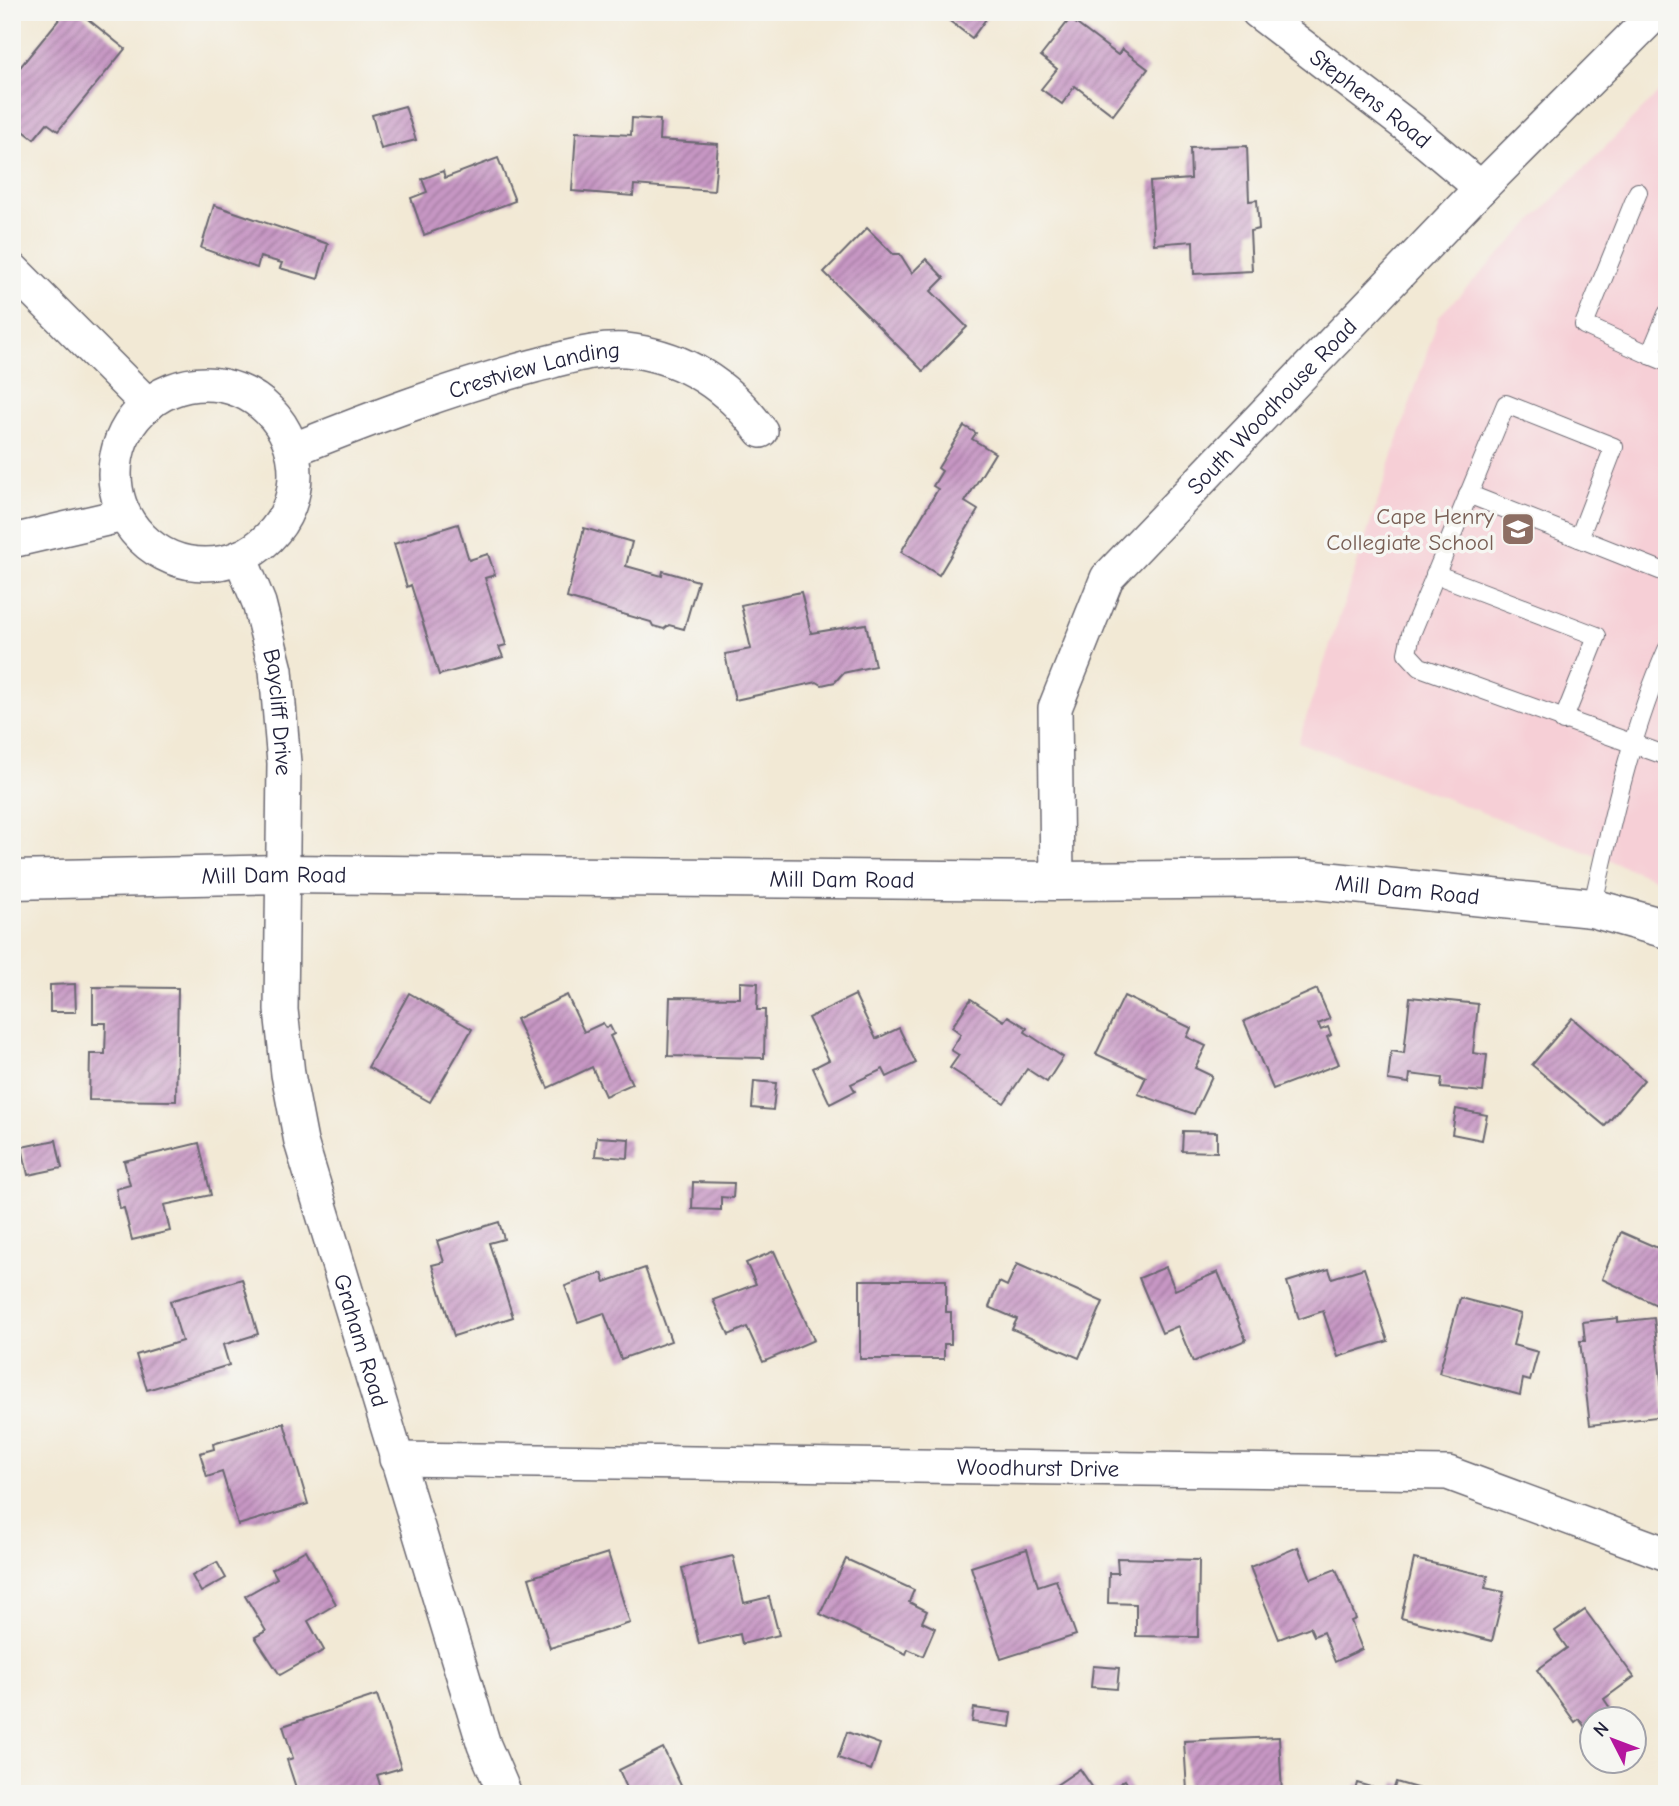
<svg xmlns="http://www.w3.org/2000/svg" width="1679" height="1806" font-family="'Comic Neue',sans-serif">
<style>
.built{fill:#f6cfd6}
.building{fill:url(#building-hatch)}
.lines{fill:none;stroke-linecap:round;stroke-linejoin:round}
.service-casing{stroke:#6b6871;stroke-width:20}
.minor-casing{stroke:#6b6871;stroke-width:36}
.tertiary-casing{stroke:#6b6871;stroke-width:41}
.service{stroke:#fff;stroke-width:18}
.minor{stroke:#fff;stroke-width:33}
.tertiary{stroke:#fff;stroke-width:38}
.labels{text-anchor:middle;stroke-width:7;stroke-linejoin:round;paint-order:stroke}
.street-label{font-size:23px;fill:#22223b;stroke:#f6f6f2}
.education-label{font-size:23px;fill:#785e54;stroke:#f6f6f2;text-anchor:end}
</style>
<defs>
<pattern id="building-hatch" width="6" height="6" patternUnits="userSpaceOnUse" patternTransform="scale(1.75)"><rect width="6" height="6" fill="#c797c4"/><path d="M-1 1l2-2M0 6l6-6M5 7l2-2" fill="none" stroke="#a17ba0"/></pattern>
</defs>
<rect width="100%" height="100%" fill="#f6f6f2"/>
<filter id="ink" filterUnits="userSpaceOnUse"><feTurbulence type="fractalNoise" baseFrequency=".0143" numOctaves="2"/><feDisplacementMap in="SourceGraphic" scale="14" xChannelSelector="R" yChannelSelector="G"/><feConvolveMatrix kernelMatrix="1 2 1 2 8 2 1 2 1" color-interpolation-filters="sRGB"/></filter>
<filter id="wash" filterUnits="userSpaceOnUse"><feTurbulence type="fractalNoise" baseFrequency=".00686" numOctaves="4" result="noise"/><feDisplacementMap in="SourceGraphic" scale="28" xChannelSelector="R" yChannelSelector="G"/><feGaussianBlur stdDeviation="1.57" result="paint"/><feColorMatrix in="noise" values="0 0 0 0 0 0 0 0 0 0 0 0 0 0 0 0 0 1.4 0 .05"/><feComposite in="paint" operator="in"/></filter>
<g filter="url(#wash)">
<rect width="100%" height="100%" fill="#f2e9d5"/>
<!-- built -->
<path class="built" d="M1667 84V883L1298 742 1439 316Z"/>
<g id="blocks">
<!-- building -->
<g class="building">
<path d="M65 12H79L125 49 58 131 47 123 34 139 12 122V77Z"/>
<path d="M938 12H991L972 38Z"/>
<path d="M1070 19 1118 55 1122 49 1148 69 1113 115 1075 86 1062 104 1041 89 1057 69 1041 56Z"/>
<path d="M405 106 416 140 381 149 372 115Z"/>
<path d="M632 118 660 120 659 140 718 144 714 191 634 185 633 196 572 191 576 132 631 135Z"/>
<path d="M1247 146 1249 201 1257 200 1259 229 1250 231 1252 271 1194 274 1193 241 1154 244 1150 182 1191 179 1190 148Z"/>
<path d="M498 158 515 201 424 235 411 198 427 192 422 179 443 171 445 178Z"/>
<path d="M214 205 328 244 318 279 280 268 282 263 260 257 257 268 201 248Z"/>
<path d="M867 228 893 254H900L912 273 926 259 944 278 931 291 967 327 923 371 824 272Z"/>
<path d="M964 426 976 433 972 439 995 453 965 502 978 510 939 575 901 552 938 489 933 486 942 471 938 468Z"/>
<path d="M458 524 469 560 488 554 495 575 485 578 506 645 499 647 503 657 439 675 411 585 407 587 394 544Z"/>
<path d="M584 528 632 542 626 566 662 576 663 571 698 581 684 629 669 625 664 629 653 626 651 622 567 598Z"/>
<path d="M801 592 811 633 866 624 875 666 843 673 835 682 822 685 817 682 735 700 725 654 751 649 741 605Z"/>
<path d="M740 982 758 983 757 1010H765L764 1058 668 1056 670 997 740 998Z"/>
<path d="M75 984 76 1012H50V985Z"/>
<path d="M93 987 178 988 176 1101 89 1100 90 1054H105L106 1023H93Z"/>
<path d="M1317 989 1330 1019 1318 1024 1321 1030 1328 1027 1331 1035 1327 1037 1339 1064 1273 1089 1244 1021Z"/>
<path d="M409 993 472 1029 430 1102 368 1067Z"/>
<path d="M567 995 584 1032 603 1023 606 1028 610 1026 614 1034 610 1036 632 1084 605 1096 592 1067 548 1088 516 1019Z"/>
<path d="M855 995 876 1039 899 1028 916 1063 887 1077 883 1069 851 1084 855 1091 830 1104 813 1068 829 1060 808 1018Z"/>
<path d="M1124 996 1191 1028 1187 1037 1206 1046 1195 1068 1212 1076 1194 1114 1138 1094 1146 1077 1096 1054Z"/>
<path d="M1410 997 1478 1004 1473 1053 1487 1055 1483 1092 1441 1088 1442 1078 1410 1074 1409 1083 1388 1080 1391 1051 1404 1053Z"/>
<path d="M971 999 1004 1021 1008 1016 1027 1028 1025 1032 1063 1057 1047 1082 1027 1069 1004 1103 950 1068 959 1055 951 1050 961 1034 952 1027Z"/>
<path d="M1572 1018 1644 1080 1605 1126 1532 1065Z"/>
<path d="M754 1081 776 1083 773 1110 752 1108Z"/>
<path d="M1456 1109 1487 1115 1482 1140 1452 1134Z"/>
<path d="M1183 1131 1217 1132V1152L1182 1151Z"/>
<path d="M597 1137 629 1139 628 1158 595 1156Z"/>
<path d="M56 1140 62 1168 28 1175 22 1147Z"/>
<path d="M199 1143 211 1195 164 1205 170 1231 132 1240 124 1208 120 1209 116 1189 130 1185 124 1161Z"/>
<path d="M693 1182 734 1183 733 1198 721 1197V1210L692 1209Z"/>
<path d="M499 1222 504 1239 489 1243 513 1317 454 1336 432 1265 444 1262 437 1241Z"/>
<path d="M1621 1232 1667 1252V1310L1602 1279Z"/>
<path d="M774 1251 814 1340 763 1362 747 1327 729 1335 713 1300 756 1284 746 1263Z"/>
<path d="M1017 1264 1103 1302 1079 1358 1012 1329 1017 1319 989 1307 999 1282 1007 1286Z"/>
<path d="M1166 1267 1175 1290 1218 1272 1246 1340 1193 1362 1178 1326 1162 1333 1139 1278Z"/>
<path d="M645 1268 671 1341 621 1359 604 1313 578 1322 565 1286 602 1273 605 1282Z"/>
<path d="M1364 1268 1388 1341 1338 1357 1323 1311 1299 1319 1287 1282 1329 1269 1332 1278Z"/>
<path d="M242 1279 258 1334 223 1345 229 1365 147 1390 136 1355 182 1341 170 1301Z"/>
<path d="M860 1280H946V1312H951V1344H944V1359H860Z"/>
<path d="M1460 1298 1521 1314 1513 1345 1538 1352 1530 1381 1523 1379 1520 1395 1439 1373Z"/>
<path d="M1618 1318V1322L1654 1318 1665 1416 1590 1425 1580 1341H1585L1583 1322Z"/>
<path d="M284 1423 308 1504 238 1525 222 1472 207 1477 200 1453 214 1449 213 1444Z"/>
<path d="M1298 1547 1311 1579 1336 1569 1356 1619 1351 1621 1362 1649 1335 1662 1323 1632 1314 1636 1310 1627 1279 1639 1250 1567Z"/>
<path d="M1027 1549 1038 1586 1056 1580 1076 1635 1001 1659 971 1567Z"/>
<path d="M306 1550 336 1604 308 1621 324 1650 280 1675 255 1637 266 1631 245 1596 277 1578 272 1569Z"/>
<path d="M608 1553 630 1623 550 1648 529 1578Z"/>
<path d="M733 1556 744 1603 769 1597 779 1635 742 1644 740 1634 699 1644 682 1568Z"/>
<path d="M1117 1558 1199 1560 1198 1637 1136 1636V1604L1108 1603 1109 1573H1118Z"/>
<path d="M846 1559 914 1590 909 1602 927 1611 922 1622 935 1628 923 1656 908 1649 906 1654 820 1614Z"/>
<path d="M1414 1559 1488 1576 1485 1588 1504 1592 1492 1641 1401 1618Z"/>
<path d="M217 1562 226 1578 201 1592 192 1576Z"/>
<path d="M1585 1610 1634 1677 1604 1699 1610 1708 1607 1717 1592 1718V1728L1585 1727 1579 1719 1575 1722 1537 1670 1567 1648 1555 1631Z"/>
<path d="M1093 1666 1119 1668 1117 1689 1091 1687Z"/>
<path d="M377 1695 401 1768 377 1775 381 1788 365 1794H298L287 1760 293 1758 283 1726Z"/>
<path d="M974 1708 1012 1713 1010 1727 972 1722Z"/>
<path d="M847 1732 880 1744 871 1770 838 1758Z"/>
<path d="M1279 1737 1282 1794 1187 1791 1184 1741Z"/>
<path d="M663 1748 685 1794H616L627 1788 619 1770Z"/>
<path d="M1080 1769 1097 1794H1043Z"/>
<path d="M1125 1780 1134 1794H1105Z"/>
<path d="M1396 1782 1420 1789 1419 1794H1392Z"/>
<path d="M1357 1783 1391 1793V1794H1354Z"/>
</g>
</g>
</g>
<g filter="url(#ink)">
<use href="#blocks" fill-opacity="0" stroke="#6b6871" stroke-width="2"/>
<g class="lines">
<!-- service casing -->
<g class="service-casing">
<g id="service">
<path d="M1638 192 1584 325 1650 355"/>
<path d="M1667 314 1650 355 1667 362"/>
<path d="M1468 494 1667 573"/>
<path d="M1579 538 1614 447 1506 404 1411 634 1407 653 1420 667 1667 756"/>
<path d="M1435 574 1597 636 1563 721"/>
<path d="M1592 908C1612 821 1630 733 1667 650"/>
</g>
</g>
<!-- minor casing -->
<g class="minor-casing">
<g id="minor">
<path id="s1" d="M1258 12 1411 129 1481 188"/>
<path d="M12 269 148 405"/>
<circle cx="205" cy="474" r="90"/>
<path id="s2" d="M292 450C372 418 451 388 534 366 566 358 600 346 634 351 688 359 729 387 761 431"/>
<path d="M12 541 124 515"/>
<path id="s3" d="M240 557 259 603 276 670 284 763 281 1010 288 1074 301 1142 484 1745 505 1794"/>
<path id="s4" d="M1057 881 1055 708 1107 578 1481 188 1657 12"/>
<path id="s5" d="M396 1459 1448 1473 1667 1554"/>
</g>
</g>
<!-- tertiary casing -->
<g class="tertiary-casing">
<g id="tertiary">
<path id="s6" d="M12 880 282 874 1057 881 1305 879 1592 908 1667 929"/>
</g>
</g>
<!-- service -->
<use href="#service" class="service"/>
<!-- minor -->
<use href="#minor" class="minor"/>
<!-- tertiary -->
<use href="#tertiary" class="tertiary"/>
</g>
</g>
<!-- icons -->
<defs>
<g id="school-square" transform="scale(1.75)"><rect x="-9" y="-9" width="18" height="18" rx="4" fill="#8d6e63" stroke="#f6f6f2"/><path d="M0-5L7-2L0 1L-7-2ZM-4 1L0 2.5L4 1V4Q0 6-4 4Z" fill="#fff"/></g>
</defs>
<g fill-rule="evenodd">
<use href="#school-square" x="1518" y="529"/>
</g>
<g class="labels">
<!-- street labels -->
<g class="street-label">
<text dy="8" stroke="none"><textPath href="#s1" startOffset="142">Stephens Road</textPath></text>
<text dy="8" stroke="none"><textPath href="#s2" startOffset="256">Crestview Landing</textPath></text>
<text dy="8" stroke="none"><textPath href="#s4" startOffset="551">South Woodhouse Road</textPath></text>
<text dy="8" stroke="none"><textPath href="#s3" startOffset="161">Baycliff Drive</textPath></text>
<text dy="8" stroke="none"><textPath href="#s6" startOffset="262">Mill Dam Road</textPath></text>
<text dy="8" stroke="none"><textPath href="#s6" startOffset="830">Mill Dam Road</textPath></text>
<text dy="8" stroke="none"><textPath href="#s6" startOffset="1396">Mill Dam Road</textPath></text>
<text dy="8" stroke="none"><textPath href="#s3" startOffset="800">Graham Road</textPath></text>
<text dy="8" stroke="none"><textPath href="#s5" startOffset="642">Woodhurst Drive</textPath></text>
</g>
<!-- education labels -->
<g class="education-label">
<text x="1494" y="524">Cape Henry<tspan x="1494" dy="26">Collegiate School</tspan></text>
</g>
</g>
<!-- margin -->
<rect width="1679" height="1806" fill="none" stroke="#f6f6f2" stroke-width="42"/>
<!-- north arrow -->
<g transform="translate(1613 1740) rotate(312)"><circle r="33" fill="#f6f6f2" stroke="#a1a1a9" stroke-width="2"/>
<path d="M0-5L12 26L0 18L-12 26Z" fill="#b5179e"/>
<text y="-10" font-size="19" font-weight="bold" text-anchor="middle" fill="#22223b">N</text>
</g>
</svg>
